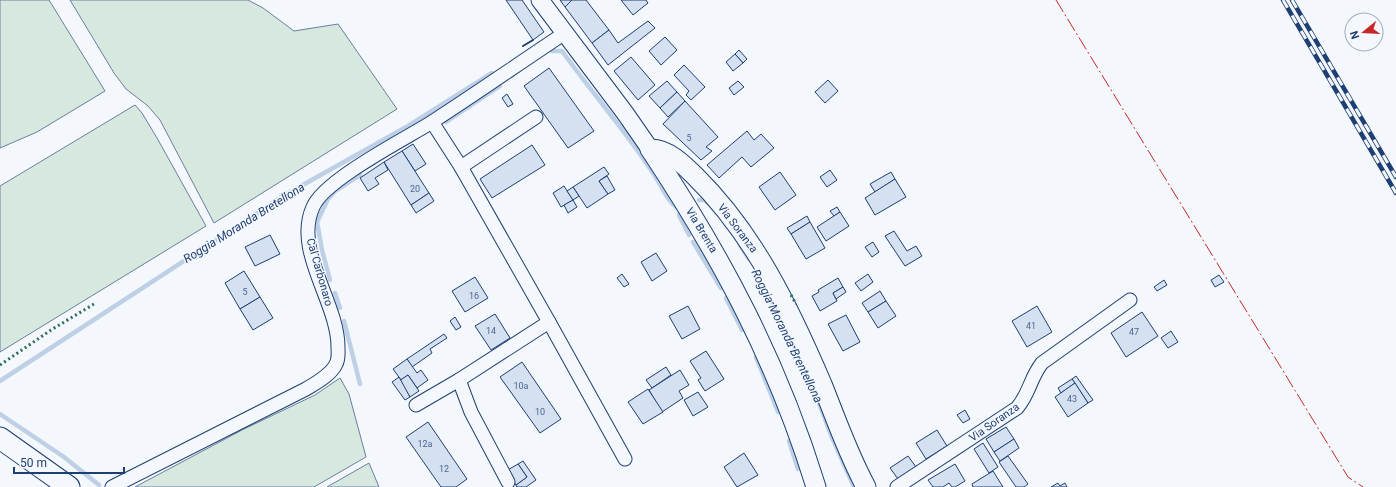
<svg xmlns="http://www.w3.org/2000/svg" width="1396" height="487" font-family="Roboto,sans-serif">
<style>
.green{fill:#d7e8df;stroke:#687fa3}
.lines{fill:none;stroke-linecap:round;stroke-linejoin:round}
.stream{stroke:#bed0e5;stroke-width:4.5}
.building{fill:#d5e0f0;stroke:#1d3f73}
.minor-casing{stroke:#1d3f73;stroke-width:15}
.tertiary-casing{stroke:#1d3f73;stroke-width:19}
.secondary-casing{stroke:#1d3f73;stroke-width:21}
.primary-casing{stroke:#1d3f73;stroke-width:23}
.minor{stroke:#f4f7fb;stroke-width:13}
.tertiary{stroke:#f4f7fb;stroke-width:17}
.secondary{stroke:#f4f7fb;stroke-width:19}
.primary{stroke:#f4f7fb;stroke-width:21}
.rail-casing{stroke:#1d3f73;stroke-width:4.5}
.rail{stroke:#f4f7fb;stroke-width:3;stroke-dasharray:9;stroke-linecap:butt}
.hedge{stroke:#2c6c60;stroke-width:3;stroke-dasharray:2 3;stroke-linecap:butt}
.wall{stroke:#1d3f73;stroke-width:2}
.power{stroke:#c62828;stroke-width:1;stroke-dasharray:14 3 2 3;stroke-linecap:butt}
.labels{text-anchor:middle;stroke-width:3;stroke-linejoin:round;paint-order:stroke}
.number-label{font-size:9px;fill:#4b6792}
.street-label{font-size:11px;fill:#1d3f73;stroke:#f4f7fb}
.water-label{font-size:12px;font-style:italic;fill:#1d3f73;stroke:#f4f7fb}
</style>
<rect width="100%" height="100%" fill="#f4f7fb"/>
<!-- green -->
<g class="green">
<path d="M0 0H49L105 91 37 132 0 148Z"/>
<path d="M70 0H248L263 8 294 31 338 24 397 109 214 223 160 120 148 106 126 89 114 73Z"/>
<path d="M135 105 142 113 157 138 206 226 0 352V186Z"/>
<path d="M340 378 349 394 366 457 314 487H135L242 430 315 395Z"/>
<path d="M369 463 379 487H327Z"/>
</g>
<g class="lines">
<!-- stream -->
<g class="stream">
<path d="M552 51H562C592 93 627 132 655 176 663 188 668 204 681 210L679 215 689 235"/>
<path d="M446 122 500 86"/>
<path d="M699 200H705L708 203"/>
<path d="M693 242 721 288"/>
<path d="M740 245 749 259"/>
<path d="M330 280 322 250 317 222 328 199 335 191 360 175"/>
<path d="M764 284 808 375"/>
<path d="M335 293 340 308"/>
<path d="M726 298 742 330"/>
<path d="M344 321 360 384"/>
<path d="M756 357 778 412"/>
<path d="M0 381 285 195 408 126 492 73"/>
<path d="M812 384 831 435 854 487"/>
<path d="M0 414 64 457 99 485"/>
<path d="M789 441 798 469"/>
</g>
</g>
<!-- building -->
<g class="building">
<path d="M506 0H522L544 32 533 40Z"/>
<path d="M560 0H572L565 7Z"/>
<path d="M572 0H586L609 30 592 43 565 7Z"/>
<path d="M621 0H646L648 3 633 15Z"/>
<path d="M648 21 655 28 608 65 592 43 609 30 618 43Z"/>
<path d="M665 37 677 50 661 65 649 51Z"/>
<path d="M739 50 747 59 743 63 735 54Z"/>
<path d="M735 54 743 63 733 71 726 62Z"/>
<path d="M631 57 655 85 638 100 614 71Z"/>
<path d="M684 65 705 87 691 100 686 95 689 91 674 75Z"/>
<path d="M549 68 594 131 568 148 524 86Z"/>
<path d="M828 80 838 91 825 103 815 92Z"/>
<path d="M667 81 677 92 660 108 649 96Z"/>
<path d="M738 81 744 87 734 95 729 88Z"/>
<path d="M677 92 685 101 668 117 660 108Z"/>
<path d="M507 94 513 104 508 107 502 98Z"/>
<path d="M685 101 718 137 706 147 712 151 701 160 663 124Z"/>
<path d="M747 131 754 140 761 134 774 148 751 167 742 157 719 178 707 165Z"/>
<path d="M413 144 426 164 415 171 402 151Z"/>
<path d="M532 145 545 165 492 198 480 179Z"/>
<path d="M402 151 429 193 411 205 384 162Z"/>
<path d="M384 162 388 170 375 178 379 184 368 191 360 178Z"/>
<path d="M604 167 609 174 599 181 608 194 587 208 573 187Z"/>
<path d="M830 170 837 180 827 187 820 177Z"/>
<path d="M780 172 796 195 775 210 759 187Z"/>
<path d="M891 172 895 179 875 192 870 184Z"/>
<path d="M607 176 615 190 608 194 599 181Z"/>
<path d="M895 179 906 197 875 215 865 198Z"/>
<path d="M564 186 573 200 561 207 553 193Z"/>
<path d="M573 187 579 196 573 200 567 191Z"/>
<path d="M429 193 434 201 416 213 411 205Z"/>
<path d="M573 200 577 207 568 213 564 205Z"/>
<path d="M837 207 840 212 834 216 830 211Z"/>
<path d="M840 212 849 226 826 241 817 227Z"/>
<path d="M807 216 810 222 791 234 787 228Z"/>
<path d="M810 222 825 248 806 259 791 234Z"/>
<path d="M894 231 907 251 916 246 922 256 905 266 885 236Z"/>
<path d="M270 235 280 254 255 266 245 247Z"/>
<path d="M873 242 879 252 872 257 865 247Z"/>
<path d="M656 253 667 271 652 281 641 262Z"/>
<path d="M244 271 260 297 240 309 225 283Z"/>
<path d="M622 274 629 284 624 287 617 278Z"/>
<path d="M868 274 873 282 861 291 855 283Z"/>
<path d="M1219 275 1224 282 1215 287 1211 280Z"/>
<path d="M475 277 488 298 465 312 452 291Z"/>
<path d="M838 278 843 287 833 293 837 301 820 311 812 296 819 292 818 290Z"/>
<path d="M1164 280 1167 285 1157 291 1154 287Z"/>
<path d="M843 287 846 292 836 299 833 293Z"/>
<path d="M880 291 886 301 868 312 862 303Z"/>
<path d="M260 297 273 318 253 330 240 309Z"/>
<path d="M886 301 896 316 878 328 868 312Z"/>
<path d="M688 306 700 329 682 339 669 316Z"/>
<path d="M1037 306 1052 332 1027 347 1012 321Z"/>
<path d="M1142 312 1158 336 1126 357 1111 333Z"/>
<path d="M495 314 510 338 491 350 475 326Z"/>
<path d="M846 315 860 342 843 351 828 324Z"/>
<path d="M455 317 461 327 456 330 450 321Z"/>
<path d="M1171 331 1178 342 1168 348 1161 338Z"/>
<path d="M444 334 447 338 430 349 432 353 412 367 407 359Z"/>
<path d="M706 351 724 379 705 391 698 380 701 378 690 361Z"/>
<path d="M407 359 417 373 421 370 428 380 417 388 408 375 401 380 393 369Z"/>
<path d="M522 362 561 419 540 433 500 377Z"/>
<path d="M666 367 671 375 652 388 646 380Z"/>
<path d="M680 370 689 385 679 391 683 398 662 412 649 390Z"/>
<path d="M408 375 419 391 410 397 399 381Z"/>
<path d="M1076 376 1093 400 1088 403 1072 379Z"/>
<path d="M399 377 410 397 405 400 392 382Z"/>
<path d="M1072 379 1075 383 1061 393 1058 388Z"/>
<path d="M1075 383 1088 403 1068 417 1055 397Z"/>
<path d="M648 389 663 412 643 424 628 402Z"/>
<path d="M698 392 708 407 693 416 684 400Z"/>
<path d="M965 410 970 419 963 423 957 415Z"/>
<path d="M428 422 467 479 456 487H441L406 437Z"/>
<path d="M1006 427 1014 439 994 452 986 439Z"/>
<path d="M937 430 947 446 926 459 916 443Z"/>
<path d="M1014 439 1019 448 1000 461 994 452Z"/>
<path d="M983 443 998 467 989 473 974 449Z"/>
<path d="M744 453 758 475 737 487 724 467Z"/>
<path d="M908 456 916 467 898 479 890 468Z"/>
<path d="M1008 456 1028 484 1024 487H1016L999 462Z"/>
<path d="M523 461 536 480 526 487H517L516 485 527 477 518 464Z"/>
<path d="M518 464 527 477 516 485 506 471Z"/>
<path d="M955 464 965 481 955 487H952L949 483 943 487H933L928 480Z"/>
<path d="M993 471 1003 487H973L972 484Z"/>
<path d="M1058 483 1060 486 1065 483 1067 487H1051Z"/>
</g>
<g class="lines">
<!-- minor casing -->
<g class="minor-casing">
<g id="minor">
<path d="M432 122 461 167 549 322 625 459"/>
<path d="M461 167 536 117"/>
<path d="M416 405 459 380"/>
<path d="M508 482 471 412 459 380 549 322"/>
<path d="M112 487 306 389C316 383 331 375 336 364 339 359 338 353 338 347 338 302 293 251 313 207 324 180 405 139 432 122 477 93 521 62 565 33"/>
<path d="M897 487 1017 408C1030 393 1030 378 1042 363L1130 300"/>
</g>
</g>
<!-- tertiary casing -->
<g class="tertiary-casing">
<path id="tertiary" d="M540 0 625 113 650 149"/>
</g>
<!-- secondary casing -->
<g class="secondary-casing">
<g id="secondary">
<path d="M650 149C667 148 684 165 695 176 754 234 790 309 822 384 836 419 848 454 866 487"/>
<path d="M650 149C723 259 777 361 816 487"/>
</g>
</g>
<!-- primary casing -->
<g class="primary-casing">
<path id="primary" d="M0 438 69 487"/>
</g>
<!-- minor -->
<use href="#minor" class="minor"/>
<!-- tertiary -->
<use href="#tertiary" class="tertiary"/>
<!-- secondary -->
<use href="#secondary" class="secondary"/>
<!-- primary -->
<use href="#primary" class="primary"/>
<!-- rail casing -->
<g class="rail-casing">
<g id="rail">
<path d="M1283 0 1396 193"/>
<path d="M1292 0 1396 177"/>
</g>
</g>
<!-- rail -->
<use href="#rail" class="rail"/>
<!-- hedge -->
<g class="hedge">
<path d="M791 295 796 304"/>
<path d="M0 365 51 330 94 304"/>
</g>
<!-- wall -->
<path class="wall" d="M523 46 533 40"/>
<!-- power -->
<path class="power" d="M1056 0 1348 477 1363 487"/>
</g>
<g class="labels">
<!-- number labels -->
<g class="number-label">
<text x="689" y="141">5</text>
<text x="415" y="192">20</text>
<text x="245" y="295">5</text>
<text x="474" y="299">16</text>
<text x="1031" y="329">41</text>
<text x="491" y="334">14</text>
<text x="1134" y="335">47</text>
<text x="521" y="389">10a</text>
<text x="1072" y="402">43</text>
<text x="540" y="415">10</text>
<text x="425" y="447">12a</text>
<text x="444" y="472">12</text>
</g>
<!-- street labels -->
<g class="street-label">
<text transform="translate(738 228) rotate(53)" y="4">Via Soranza</text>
<text transform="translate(702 230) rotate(59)" y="4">Via Brenta</text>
<text transform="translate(320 272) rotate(74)" y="4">Cal Carbonaro</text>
<text transform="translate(994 422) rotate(-35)" y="4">Via Soranza</text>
</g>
<!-- water labels -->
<g class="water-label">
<text transform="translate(244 223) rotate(-32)" y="4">Roggia Moranda Bretellona</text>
<text transform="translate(787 336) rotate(64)" y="4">Roggia Moranda Brentellona</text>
</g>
</g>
<!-- north arrow -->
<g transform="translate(1364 32) rotate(252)"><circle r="19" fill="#f4f7fb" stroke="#9eadc5"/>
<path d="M0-3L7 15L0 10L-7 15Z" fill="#c62828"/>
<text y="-6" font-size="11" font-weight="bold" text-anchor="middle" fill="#1d3f73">N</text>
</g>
<!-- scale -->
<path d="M14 467v6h110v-6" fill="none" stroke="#1d3f73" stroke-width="2"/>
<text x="20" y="467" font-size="12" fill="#1d3f73" stroke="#f4f7fb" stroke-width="3" paint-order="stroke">50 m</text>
</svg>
